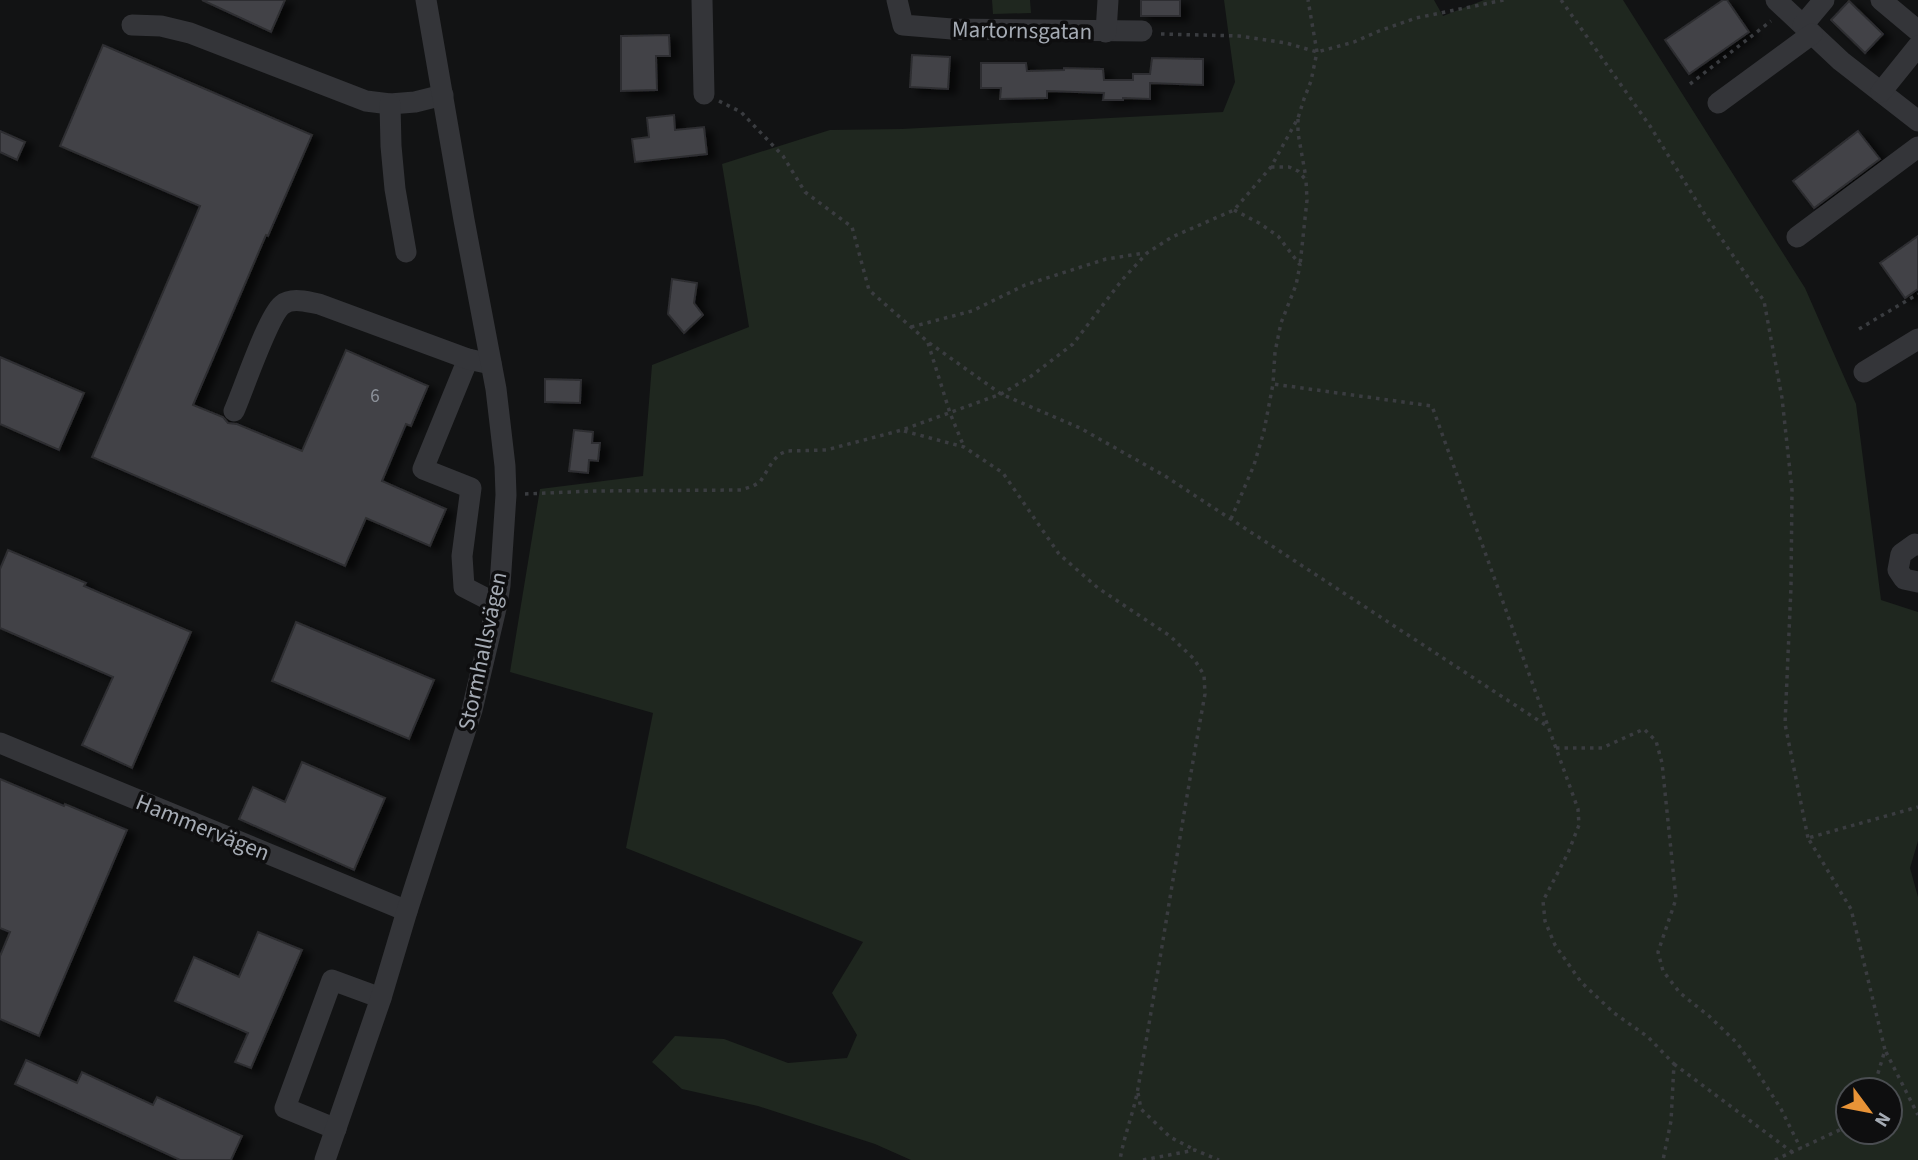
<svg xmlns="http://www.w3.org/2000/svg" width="1918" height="1160" font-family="'Source Sans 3',sans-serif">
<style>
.green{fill:#1f271f;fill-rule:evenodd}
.building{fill:#424347;stroke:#2d2d30;stroke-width:2;filter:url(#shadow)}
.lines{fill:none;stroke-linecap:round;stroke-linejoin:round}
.path{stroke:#3a3c40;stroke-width:3.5;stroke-dasharray:3.5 5;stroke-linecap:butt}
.minor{stroke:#343539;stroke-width:21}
.labels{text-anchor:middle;stroke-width:7;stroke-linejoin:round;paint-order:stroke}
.number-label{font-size:19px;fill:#8c9199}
.street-label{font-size:23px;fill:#a5abb4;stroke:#0e0e0f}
</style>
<defs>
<filter id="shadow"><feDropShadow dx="8" dy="4.5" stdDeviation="3.5" flood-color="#0009"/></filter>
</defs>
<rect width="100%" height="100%" fill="#121314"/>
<!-- green -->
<g class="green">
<path d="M992 0H1030L1031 13 993 14Z"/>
<path d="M1224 0H1434L1443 16 1484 0H1623L1805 288 1856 404 1881 600 1918 612V841L1910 868 1918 897V1160H911L875 1144 758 1106 682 1089 652 1062 675 1036 724 1039 788 1063 847 1058 857 1035 832 993 863 942 626 848 653 713 510 672 540 489 643 476 652 365 749 327 722 164 830 130 902 129 1223 112 1235 82ZM1848 1090H1890V1132H1848Z"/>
</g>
<!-- building -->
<g class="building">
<path d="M202 0H285L271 32Z"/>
<rect x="1141" y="0" width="39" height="16"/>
<path d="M1723 0H1727L1749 32 1689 74 1665 40Z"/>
<path d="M1849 1 1883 34 1865 53 1831 20Z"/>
<path d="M669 35 670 56H656L657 90 621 91V36Z"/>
<path d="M103 45 312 135 268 236 266 235 193 405 223 417 228 423 237 424 302 451 346 350 428 386 411 426 406 424 382 481 446 509 430 546 366 518 345 566 92 457 200 206 60 146Z"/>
<path d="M912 55 950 57 948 89 910 87Z"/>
<path d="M1152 58 1203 59V85L1150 83V99L1123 98V100H1103L1104 93 1047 91V98L1000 99 1001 88H981V63H1026L1027 71 1064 70V68L1103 69 1104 80H1133V74H1150Z"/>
<path d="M674 115 675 130 704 127 707 154 635 162 632 139 649 137 647 118Z"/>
<path d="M0 131 25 142 17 160 0 152Z"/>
<path d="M1858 131 1880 159 1814 208 1793 181Z"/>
<path d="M1918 236V289L1905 298 1880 263Z"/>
<path d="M672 279 697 283 694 303 703 315 684 333 668 314Z"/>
<path d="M0 357 84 393 59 450 0 424Z"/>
<path d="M545 379 581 380 580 403 545 402Z"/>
<path d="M574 430 593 432 592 443H600L598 461 589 460 588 473 569 471Z"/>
<path d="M8 550 86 583 84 586 191 632 132 768 82 745 113 677 0 628V569Z"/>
<path d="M296 622 434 680 409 739 272 681Z"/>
<path d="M302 762 385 798 354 870 239 819 253 787 285 802Z"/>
<path d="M0 779 64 806 65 804 127 830 39 1036 0 1019V956L10 932 0 928Z"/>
<path d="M258 932 302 950 251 1068 235 1062 248 1033 175 1001 194 957 239 977Z"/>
<path d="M26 1060 77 1083 82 1072 153 1105 157 1097 242 1136 231 1160H180L15 1084Z"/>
</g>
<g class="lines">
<!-- path -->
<g class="path">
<path d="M1561 0 1650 126 1704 213 1764 301 1782 398 1792 490 1791 587 1785 724 1808 838"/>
<path d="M1161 34 1239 36 1286 43 1317 52 1354 42 1379 31 1416 18 1504 0"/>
<path d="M1690 84 1771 21"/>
<path d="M719 101 741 112 783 156 805 192 852 227 869 290 928 342 1001 394 1080 428 1165 476 1547 726"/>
<path d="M1298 119V133L1306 178"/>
<path d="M1271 167H1289L1298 171 1306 180 1307 200 1300 265"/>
<path d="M1234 210 1259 223 1278 236 1300 265 1296 285 1281 323 1275 352 1273 384 1432 406 1578 809 1579 825 1568 853 1543 901 1545 921 1555 945 1581 982 1614 1013 1648 1037 1674 1064 1671 1121 1663 1160"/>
<path d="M911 327 972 311 1025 285 1106 259 1145 253"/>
<path d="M1859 329 1918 294"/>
<path d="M928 343 950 413 964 447"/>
<path d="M904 431 964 447 1003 473 1059 554 1098 588 1170 636 1194 659 1204 675 1205 694C1181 825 1161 957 1138 1088 1134 1112 1124 1135 1120 1160"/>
<path d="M525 494 593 491 741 490 753 486 760 482 773 461 780 454 787 451 826 450 902 430 1001 394 1030 377 1073 344 1122 280 1147 253 1172 237 1234 210 1271 167 1298 118 1304 99 1311 81 1317 52 1308 0"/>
<path d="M1231 519 1254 465 1264 431 1273 384"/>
<path d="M1556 748H1602L1644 729 1656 741 1662 763 1676 899 1658 952 1663 971 1680 993 1709 1016 1737 1043 1758 1073 1781 1109 1801 1149"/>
<path d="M1886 1052 1918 1115"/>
<path d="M1674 1064 1792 1152"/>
<path d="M1873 1090 1885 1050 1851 909 1808 838 1918 807"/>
<path d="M1138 1093 1141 1109 1170 1137 1195 1150"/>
<path d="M1143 1160 1195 1150 1219 1160"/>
<path d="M1775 1160 1848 1126"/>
</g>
<!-- minor -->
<g class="minor">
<path d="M702 0 704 94"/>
<path d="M897 0 903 25 952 29 1142 31"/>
<path d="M1776 0 1841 61 1918 121"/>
<path d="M1881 0 1918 31"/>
<path d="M132 25 161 26 190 33 366 101 390 104 415 102 443 95"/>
<path d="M1803 25 1824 0"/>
<path d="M1106 32 1108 0"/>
<path d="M1881 92 1918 46"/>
<path d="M1718 103 1812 34"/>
<path d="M390 104 391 146 395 189 406 252"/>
<path d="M1797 237 1918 147"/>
<path d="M468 359 423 469 471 488 462 556 464 587 497 604"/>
<path d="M1864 372 1918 339"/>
<path d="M234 411C243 391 268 316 282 305 292 297 307 302 319 304L468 359 491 364"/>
<path d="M1918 545 1915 544 1901 554 1898 570 1904 579 1918 582"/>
<path d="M0 743 407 911"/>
<path d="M336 1129 285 1108 332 980 381 998"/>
<path d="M325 1160 381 998 407 911 472 710 497 604 500 585 506 495 505 466 496 389 464 220 426 0"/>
</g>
</g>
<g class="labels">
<!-- number labels -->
<g class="number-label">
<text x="375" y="402">6</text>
</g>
<!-- street labels -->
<g class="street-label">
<text transform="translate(1022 30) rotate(1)" y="8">Martornsgatan</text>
<text transform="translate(482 651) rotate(-78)" y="8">Stormhallsvägen</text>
<text transform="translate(203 827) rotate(22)" y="8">Hammervägen</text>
</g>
</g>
<!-- north arrow -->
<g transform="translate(1869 1111) rotate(122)"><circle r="33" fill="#0e0e0f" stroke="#4a4d51" stroke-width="2"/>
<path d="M0-5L12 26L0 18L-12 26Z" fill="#e89337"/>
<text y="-10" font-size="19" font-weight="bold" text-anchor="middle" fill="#a5abb4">N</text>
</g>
</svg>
